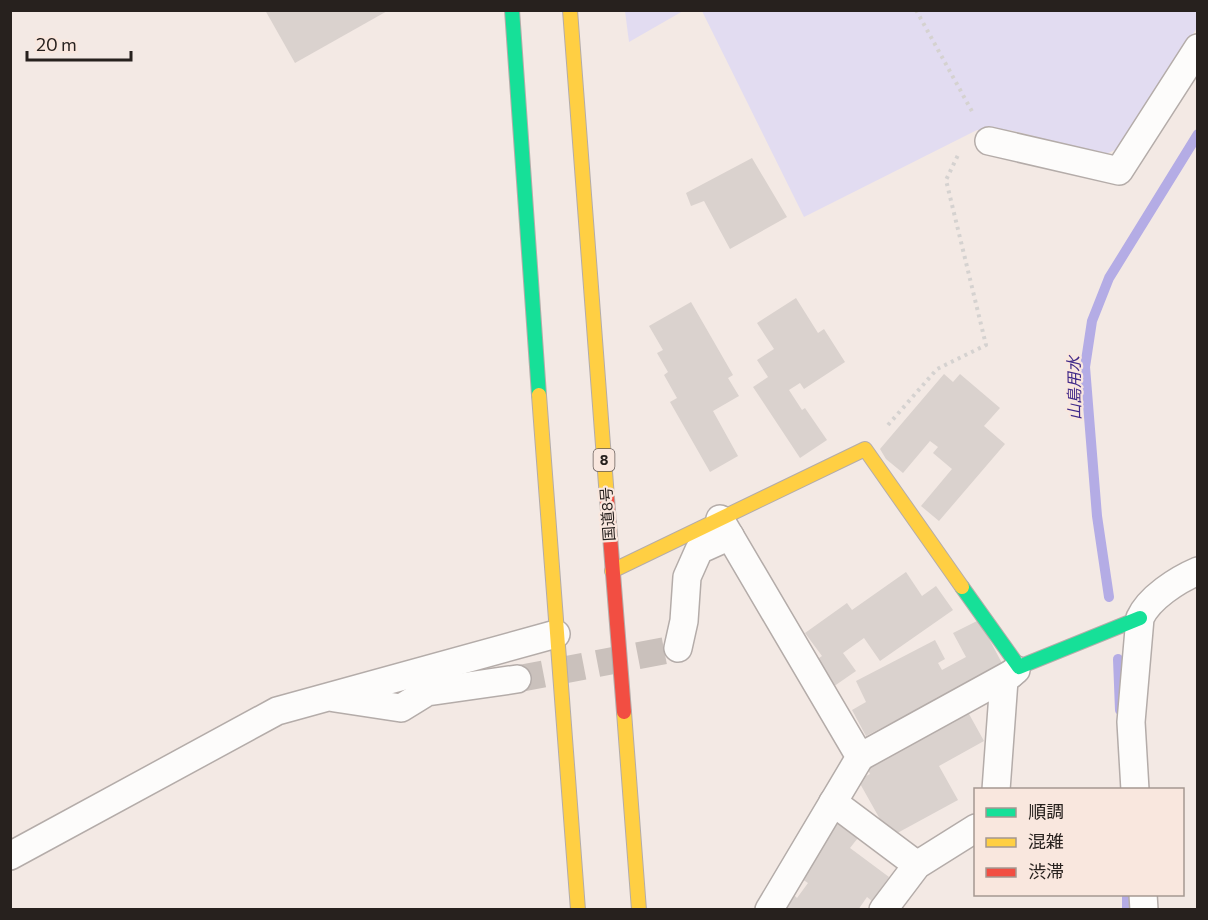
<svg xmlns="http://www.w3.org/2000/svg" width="1208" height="920" font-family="Commissioner,'Noto Sans JP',sans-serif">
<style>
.green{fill:#e2dcf1}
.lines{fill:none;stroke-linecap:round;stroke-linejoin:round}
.stream{stroke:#b4ace5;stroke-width:10}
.building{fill:#dad2ce}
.street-tunnel{stroke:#cac1bc;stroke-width:27;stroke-dasharray:27 14;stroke-linecap:butt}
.street-casing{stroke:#b4aca9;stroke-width:30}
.fast-casing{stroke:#b4aca9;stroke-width:16}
.slow-casing{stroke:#b4aca9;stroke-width:16}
.jam-casing{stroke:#b4aca9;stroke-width:16}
.path{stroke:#d5d2d0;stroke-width:4;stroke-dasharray:3 4.5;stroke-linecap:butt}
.street{stroke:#fdfcfb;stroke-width:27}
.fast{stroke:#16e098;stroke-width:14}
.slow{stroke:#ffcf43;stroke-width:14}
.jam{stroke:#f24e42;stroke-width:14}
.labels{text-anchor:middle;stroke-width:4.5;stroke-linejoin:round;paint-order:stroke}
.shield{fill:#f9e7de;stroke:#665c58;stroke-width:1.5}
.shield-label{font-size:14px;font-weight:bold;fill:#27211e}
.street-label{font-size:15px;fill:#27211e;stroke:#f9e7de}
.water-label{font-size:16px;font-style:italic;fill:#3f2989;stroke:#f9e7de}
</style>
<rect width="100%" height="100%" fill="#f3e9e4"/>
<!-- green -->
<g class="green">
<path d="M1197 10 1198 26 1123 146 1104 155 1010 130H977L804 217 702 11Z"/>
<path d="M625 11V10L683 11 629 42Z"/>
</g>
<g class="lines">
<!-- stream -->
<g class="stream">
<path d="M1109 597 1097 516 1085 367 1092 321 1109 278 1198 134"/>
<path d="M1118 659 1120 710"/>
<path d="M1127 894V910"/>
</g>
</g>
<!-- building -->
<g class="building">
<path d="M265 10H389L295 63Z"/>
<path d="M752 158 787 217 730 249 704 201 691 206 686 193Z"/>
<path d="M796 298 818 333 824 329 845 362 804 389 800 383 789 390 802 410 805 408 827 440 800 458 753 387 768 377 757 360 774 349 757 323Z"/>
<path d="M691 302 733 375 728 378 739 396 713 411 738 456 710 472 670 402 677 398 664 375 668 372 657 353 663 350 649 326Z"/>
<path d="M944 374 953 382 960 374 1000 408 984 426 1005 444 939 521 921 506 952 469 933 453 938 447 930 441 903 473 886 459 880 449Z"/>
<path d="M906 572 922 596 936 586 953 610 880 661 864 638 843 653 856 671 830 689 812 663 822 656 805 633 847 603 852 610Z"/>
<path d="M979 620 1003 665 866 736 852 710 866 702 856 681 935 640 945 659 938 663 942 670 966 657 953 633Z"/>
<path d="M964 705 984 741 939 766 958 800 890 837 858 780 870 774 866 766Z"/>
<path d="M838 817 861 834 850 848 889 877 872 901 867 897 858 910H784L794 895 797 898 808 883 799 877Z"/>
</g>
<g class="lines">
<!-- street-tunnel -->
<path class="street-tunnel" d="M517 679 678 648"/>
<!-- street casing -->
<g class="street-casing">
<g id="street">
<path d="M989 141 1119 171 1198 48"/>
<path d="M720 519 860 757 769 910"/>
<path d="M678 648 684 621 687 577 699 550 730 536"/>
<path d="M335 698 401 708 427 692 517 679"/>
<path d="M860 757 1011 674"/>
<path d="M996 790 1004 680 1016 670"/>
<path d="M1135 790 1131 722 1140 618C1149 598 1177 580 1198 571"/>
<path d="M833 802 917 865"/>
<path d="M10 856 277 711 556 634"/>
<path d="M1143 894 1144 910"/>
<path d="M883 910 917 865 976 828"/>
</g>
</g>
<!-- fast casing -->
<g class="fast-casing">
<g id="fast">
<path d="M512 10 539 395"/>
<path d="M962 587 1019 667 1140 618"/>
</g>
</g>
<!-- slow casing -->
<g class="slow-casing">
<g id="slow">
<path d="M570 10 607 498"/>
<path d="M539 395 578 910"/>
<path d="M612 571 865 449 962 587"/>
<path d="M624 712 639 910"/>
</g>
</g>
<!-- jam casing -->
<g class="jam-casing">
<path id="jam" d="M607 498 624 712"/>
</g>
<!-- path -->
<g class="path">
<path d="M916 10 974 115"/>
<path d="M888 425 937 369 986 345 946 180 959 153"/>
</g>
<!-- street -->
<use href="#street" class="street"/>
<!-- fast -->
<use href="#fast" class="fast"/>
<!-- slow -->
<use href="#slow" class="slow"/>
<!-- jam -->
<use href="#jam" class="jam"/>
</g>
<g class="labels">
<!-- shield labels -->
<rect class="shield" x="593.5" y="449" width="21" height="22" rx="4.5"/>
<g class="shield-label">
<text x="604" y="465">8</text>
</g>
<!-- street labels -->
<g class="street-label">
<text transform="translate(608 514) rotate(-94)" y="5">国道8号</text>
</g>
<!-- water labels -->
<g class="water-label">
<text transform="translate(1074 388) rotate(-91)" y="6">山島用水</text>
</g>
</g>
<!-- border -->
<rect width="1208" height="920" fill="none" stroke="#27211e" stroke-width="24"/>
<!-- legend -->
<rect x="974" y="788" width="210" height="108" fill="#f9e7de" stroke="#a59891" stroke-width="1.5"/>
<rect x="986" y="808" width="30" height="9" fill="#16e098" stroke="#a59891" stroke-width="1.5"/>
<text x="1028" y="818" font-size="18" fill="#27211e">順調</text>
<rect x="986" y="838" width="30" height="9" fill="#ffcf43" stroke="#a59891" stroke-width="1.5"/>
<text x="1028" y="848" font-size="18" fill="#27211e">混雑</text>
<rect x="986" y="868" width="30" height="9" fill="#f24e42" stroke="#a59891" stroke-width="1.5"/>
<text x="1028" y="878" font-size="18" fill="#27211e">渋滞</text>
<!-- scale -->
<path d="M27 51v9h104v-9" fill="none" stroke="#27211e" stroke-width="3"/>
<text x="36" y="51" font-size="18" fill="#27211e" stroke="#f9e7de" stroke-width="4.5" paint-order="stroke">20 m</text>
</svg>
